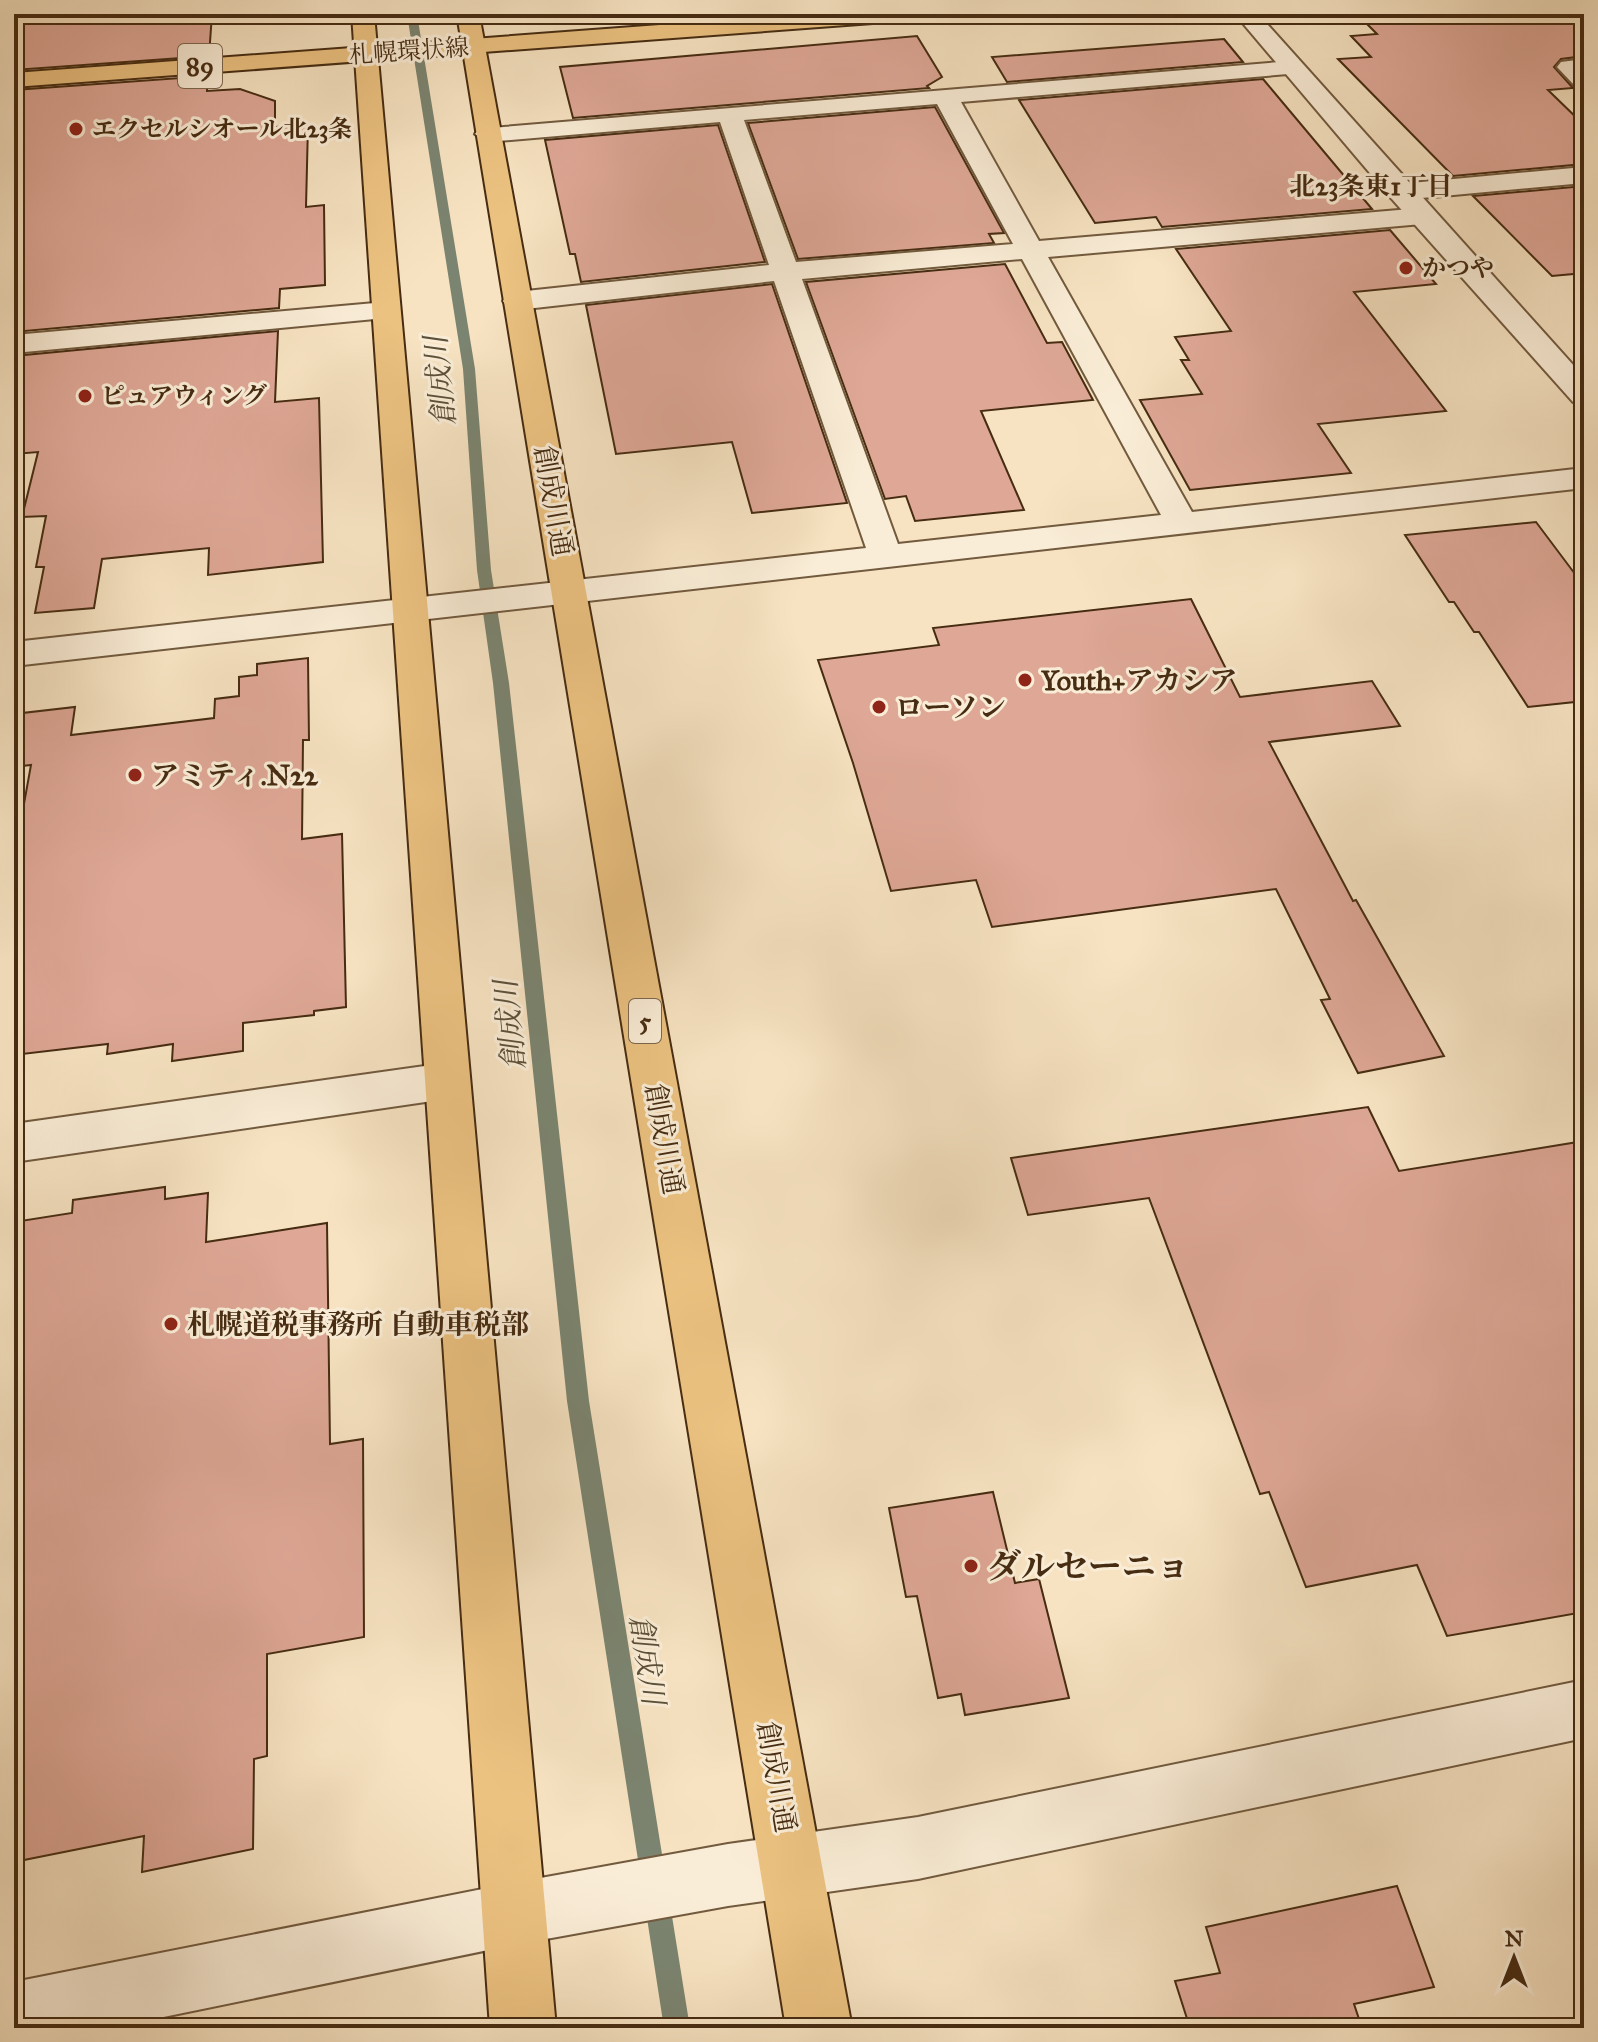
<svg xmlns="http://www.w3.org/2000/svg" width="1598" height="2042" font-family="'IM FELL Great Primer','Noto Serif JP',serif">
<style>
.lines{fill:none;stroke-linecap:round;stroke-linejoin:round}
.stream{fill:#7b8470;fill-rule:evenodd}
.building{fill:#dea796;stroke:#462c12;stroke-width:2}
.minor-casing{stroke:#725a3e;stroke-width:4}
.tertiary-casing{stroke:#725a3e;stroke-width:4}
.primary-casing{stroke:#462c12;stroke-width:4}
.trunk-casing{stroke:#462c12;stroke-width:4}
.minor{fill:#faedd7;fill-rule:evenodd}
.tertiary{fill:#faedd7;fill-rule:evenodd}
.primary{fill:#ecc281;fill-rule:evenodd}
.trunk{fill:#ecc281;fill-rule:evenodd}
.poi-dot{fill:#8f2418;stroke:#faedd7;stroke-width:3}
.labels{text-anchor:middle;stroke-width:6;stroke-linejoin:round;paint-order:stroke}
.far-street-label{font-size:24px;fill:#462c12;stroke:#faedd7}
.far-poi-label{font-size:24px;font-weight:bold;fill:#462c12;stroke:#faedd7;text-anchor:start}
.shield{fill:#faedd7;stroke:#7c664d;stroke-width:2}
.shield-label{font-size:26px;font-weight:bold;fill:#462c12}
.far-neighbourhood-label{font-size:26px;font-weight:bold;fill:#462c12;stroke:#faedd7}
.street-label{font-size:28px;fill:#462c12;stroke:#faedd7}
.poi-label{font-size:28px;font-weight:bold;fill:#462c12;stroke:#faedd7;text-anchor:start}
.water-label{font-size:30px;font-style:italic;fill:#5c5039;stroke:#faedd7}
.near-poi-label{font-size:34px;font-weight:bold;fill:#462c12;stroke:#faedd7;text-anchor:start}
</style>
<rect width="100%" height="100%" fill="#f7e3c2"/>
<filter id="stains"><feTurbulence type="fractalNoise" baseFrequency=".0025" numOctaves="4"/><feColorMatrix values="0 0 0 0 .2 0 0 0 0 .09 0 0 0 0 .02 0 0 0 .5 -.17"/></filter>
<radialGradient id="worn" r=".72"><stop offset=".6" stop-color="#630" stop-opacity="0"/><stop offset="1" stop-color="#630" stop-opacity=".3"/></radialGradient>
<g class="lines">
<!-- stream -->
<path class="stream" d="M407 14H417L475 369 491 570 509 683 589 1401 690 2028H664L567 1401 493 683 477 570 463 369Z"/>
</g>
<!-- building -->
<g class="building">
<path d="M156 14H212L209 56 14 70V24Z"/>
<path d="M1414 14H1584V56L1561 59 1554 67 1573 88 1548 90 1584 125V164L1453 176 1338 59 1371 57 1351 36 1377 34 1361 18Z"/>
<path d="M917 36 942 77 927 86 929 88 573 118 560 67Z"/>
<path d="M1224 39 1243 62 1007 82 992 57Z"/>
<path d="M208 76 207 91 240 89 275 101V127L308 125 306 207 324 205 325 285 280 289 279 308 14 332V90Z"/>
<path d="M1263 79 1372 209 1162 227 1156 217 1095 223 1019 100Z"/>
<path d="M935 107 1004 233 989 234 994 243 798 259 748 123Z"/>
<path d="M718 125 765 262 581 282 575 254H570L545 140Z"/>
<path d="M1584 186V273L1552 276 1473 196Z"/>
<path d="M1390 230 1436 284 1354 292 1446 411 1318 424 1351 473 1190 490 1140 400 1202 394 1181 360H1189L1175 337 1231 331 1176 249Z"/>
<path d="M1005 264 1047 343 1062 342 1093 400 981 411 1024 510 915 521 906 496 885 499 806 282Z"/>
<path d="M772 284 847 503 752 513 732 442 616 454 586 305Z"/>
<path d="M278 331 275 402 319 398 323 562 208 575 209 548 102 559 94 608 35 613 44 567H36L46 516 22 517 38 452 14 454V356Z"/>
<path d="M1536 522 1584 586V701L1528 707 1479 632H1474L1454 602H1449L1405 535Z"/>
<path d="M1191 599 1240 697 1372 681 1400 726 1269 742 1353 901 1356 900 1444 1056 1358 1073 1321 1000 1330 999 1276 889 992 927 976 880 891 891 853 763 818 660 939 645 933 628Z"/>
<path d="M308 658 309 740H303L302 839 342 834 346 1007 314 1011V1015L243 1023V1051L172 1061 173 1044 107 1054 108 1044 14 1055V859L31 765 14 767V714L75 707 71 735 214 718 215 699 239 696V677L257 675V664Z"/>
<path d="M1368 1107 1399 1171 1584 1141V1612L1447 1636 1417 1565 1306 1587 1269 1492 1260 1494 1149 1198 1028 1215 1011 1158Z"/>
<path d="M165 1187V1199L208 1193 206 1242 327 1223 330 1444 363 1439 364 1637 267 1654V1756L254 1759 253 1849 142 1872 144 1836 14 1862V1222L72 1213 73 1200Z"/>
<path d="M993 1492 1015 1583 1039 1579 1069 1698 965 1715 961 1694 938 1698 917 1596 906 1597 889 1508Z"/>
<path d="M1397 1886 1434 1987 1354 2004 1362 2028H1190L1175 1981 1220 1973 1206 1927Z"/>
</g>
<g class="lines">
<!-- minor casing -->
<g class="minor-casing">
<g id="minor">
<path d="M1584 59V88L1575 86 1557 67 1561 62Z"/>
<path d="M1292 61 1300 63 1304 68 1300 73 961 102 1039 241 1422 208 1432 210 1435 216 1432 222 1422 224 1048 257 1192 512 1584 468V488L14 666V642L866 548 774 281 517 310 507 307 503 301 507 295 517 292 769 265 720 122 488 142 475 134 479 129ZM937 104 1013 244 796 262 744 120ZM1022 259 1161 515 898 544 802 279Z"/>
<path d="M1584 167V183L1400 200 1391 198 1387 192 1391 186 1400 184Z"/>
<path d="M386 302 396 305 400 311 396 317 14 353V335Z"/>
<path d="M446 1063 462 1068 469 1081 462 1094 446 1099 14 1162V1124Z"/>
<path d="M1584 1680V1738L918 1879 728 1906 513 1945 110 2028H14V1982L513 1883 728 1844 918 1817Z"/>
</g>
</g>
<!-- tertiary casing -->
<g class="tertiary-casing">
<path id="tertiary" d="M1235 14H1258L1584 377V404L1573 402 1391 198Z"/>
</g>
<!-- primary casing -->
<g class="primary-casing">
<path id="primary" d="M808 14H911L900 21 14 87V73Z"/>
</g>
<!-- trunk casing -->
<g class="trunk-casing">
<g id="trunk">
<path d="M352 14H374L556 2028H490Z"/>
<path d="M457 14H479L852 2028H786Z"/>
</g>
</g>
<!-- minor -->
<use href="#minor" class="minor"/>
<!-- tertiary -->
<use href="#tertiary" class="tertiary"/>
<!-- primary -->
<use href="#primary" class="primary"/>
<!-- trunk -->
<use href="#trunk" class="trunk"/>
</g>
<!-- markers -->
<g class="poi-dot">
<circle cx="76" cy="129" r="8"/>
<circle cx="1406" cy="268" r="8"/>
<circle cx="85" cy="396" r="8"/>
<circle cx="1025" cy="680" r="8"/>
<circle cx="879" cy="707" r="8"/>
<circle cx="135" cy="775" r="8"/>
<circle cx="171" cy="1324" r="8"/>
<circle cx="971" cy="1566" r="8"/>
</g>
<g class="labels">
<!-- far-street labels -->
<g class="far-street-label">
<text transform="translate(409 51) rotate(-4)" y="8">札幌環状線</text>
</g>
<!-- far-poi labels -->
<g class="far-poi-label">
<text x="92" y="137">エクセルシオール北23条</text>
<text x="1422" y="276">かつや</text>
<text x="101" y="404">ピュアウィング</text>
</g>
<!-- shield labels -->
<g class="shield">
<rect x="178" y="44" width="44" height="44" rx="6"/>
<rect x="629" y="999" width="32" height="44" rx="6"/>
</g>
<g class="shield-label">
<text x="200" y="75">89</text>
<text x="645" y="1030">5</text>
</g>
<!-- far-neighbourhood labels -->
<g class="far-neighbourhood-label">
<text x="1371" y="195">北23条東1丁目</text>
</g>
<!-- street labels -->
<g class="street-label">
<text transform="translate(554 501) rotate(80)" y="10">創成川通</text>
<text transform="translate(665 1139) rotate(80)" y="10">創成川通</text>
<text transform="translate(777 1777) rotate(80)" y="10">創成川通</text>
</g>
<!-- poi labels -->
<g class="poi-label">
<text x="1041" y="690">Youth+アカシア</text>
<text x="895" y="717">ローソン</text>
<text x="151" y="785">アミティ.N22</text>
<text x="187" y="1334">札幌道税事務所 自動車税部</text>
</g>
<!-- water labels -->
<g class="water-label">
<text transform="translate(440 381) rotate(-96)" y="10">創成川</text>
<text transform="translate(510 1025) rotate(-96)" y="10">創成川</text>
<text transform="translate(647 1660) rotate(81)" y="10">創成川</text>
</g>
<!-- near-poi labels -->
<g class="near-poi-label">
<text x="987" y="1578">ダルセーニョ</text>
</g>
</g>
<!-- margin -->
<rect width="1598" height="2042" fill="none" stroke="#f7e3c2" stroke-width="48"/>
<rect x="16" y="16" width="1566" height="2010" fill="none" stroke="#462c12" stroke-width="4"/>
<rect x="24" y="24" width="1550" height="1994" fill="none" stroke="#462c12" stroke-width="2"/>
<!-- north arrow -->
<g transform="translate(1514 1958)" stroke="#faedd7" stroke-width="6" paint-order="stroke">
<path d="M0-6L14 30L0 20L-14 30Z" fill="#462c12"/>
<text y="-12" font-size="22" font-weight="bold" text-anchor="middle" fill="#462c12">N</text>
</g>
<rect width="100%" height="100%" filter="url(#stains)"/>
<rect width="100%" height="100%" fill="url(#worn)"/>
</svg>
